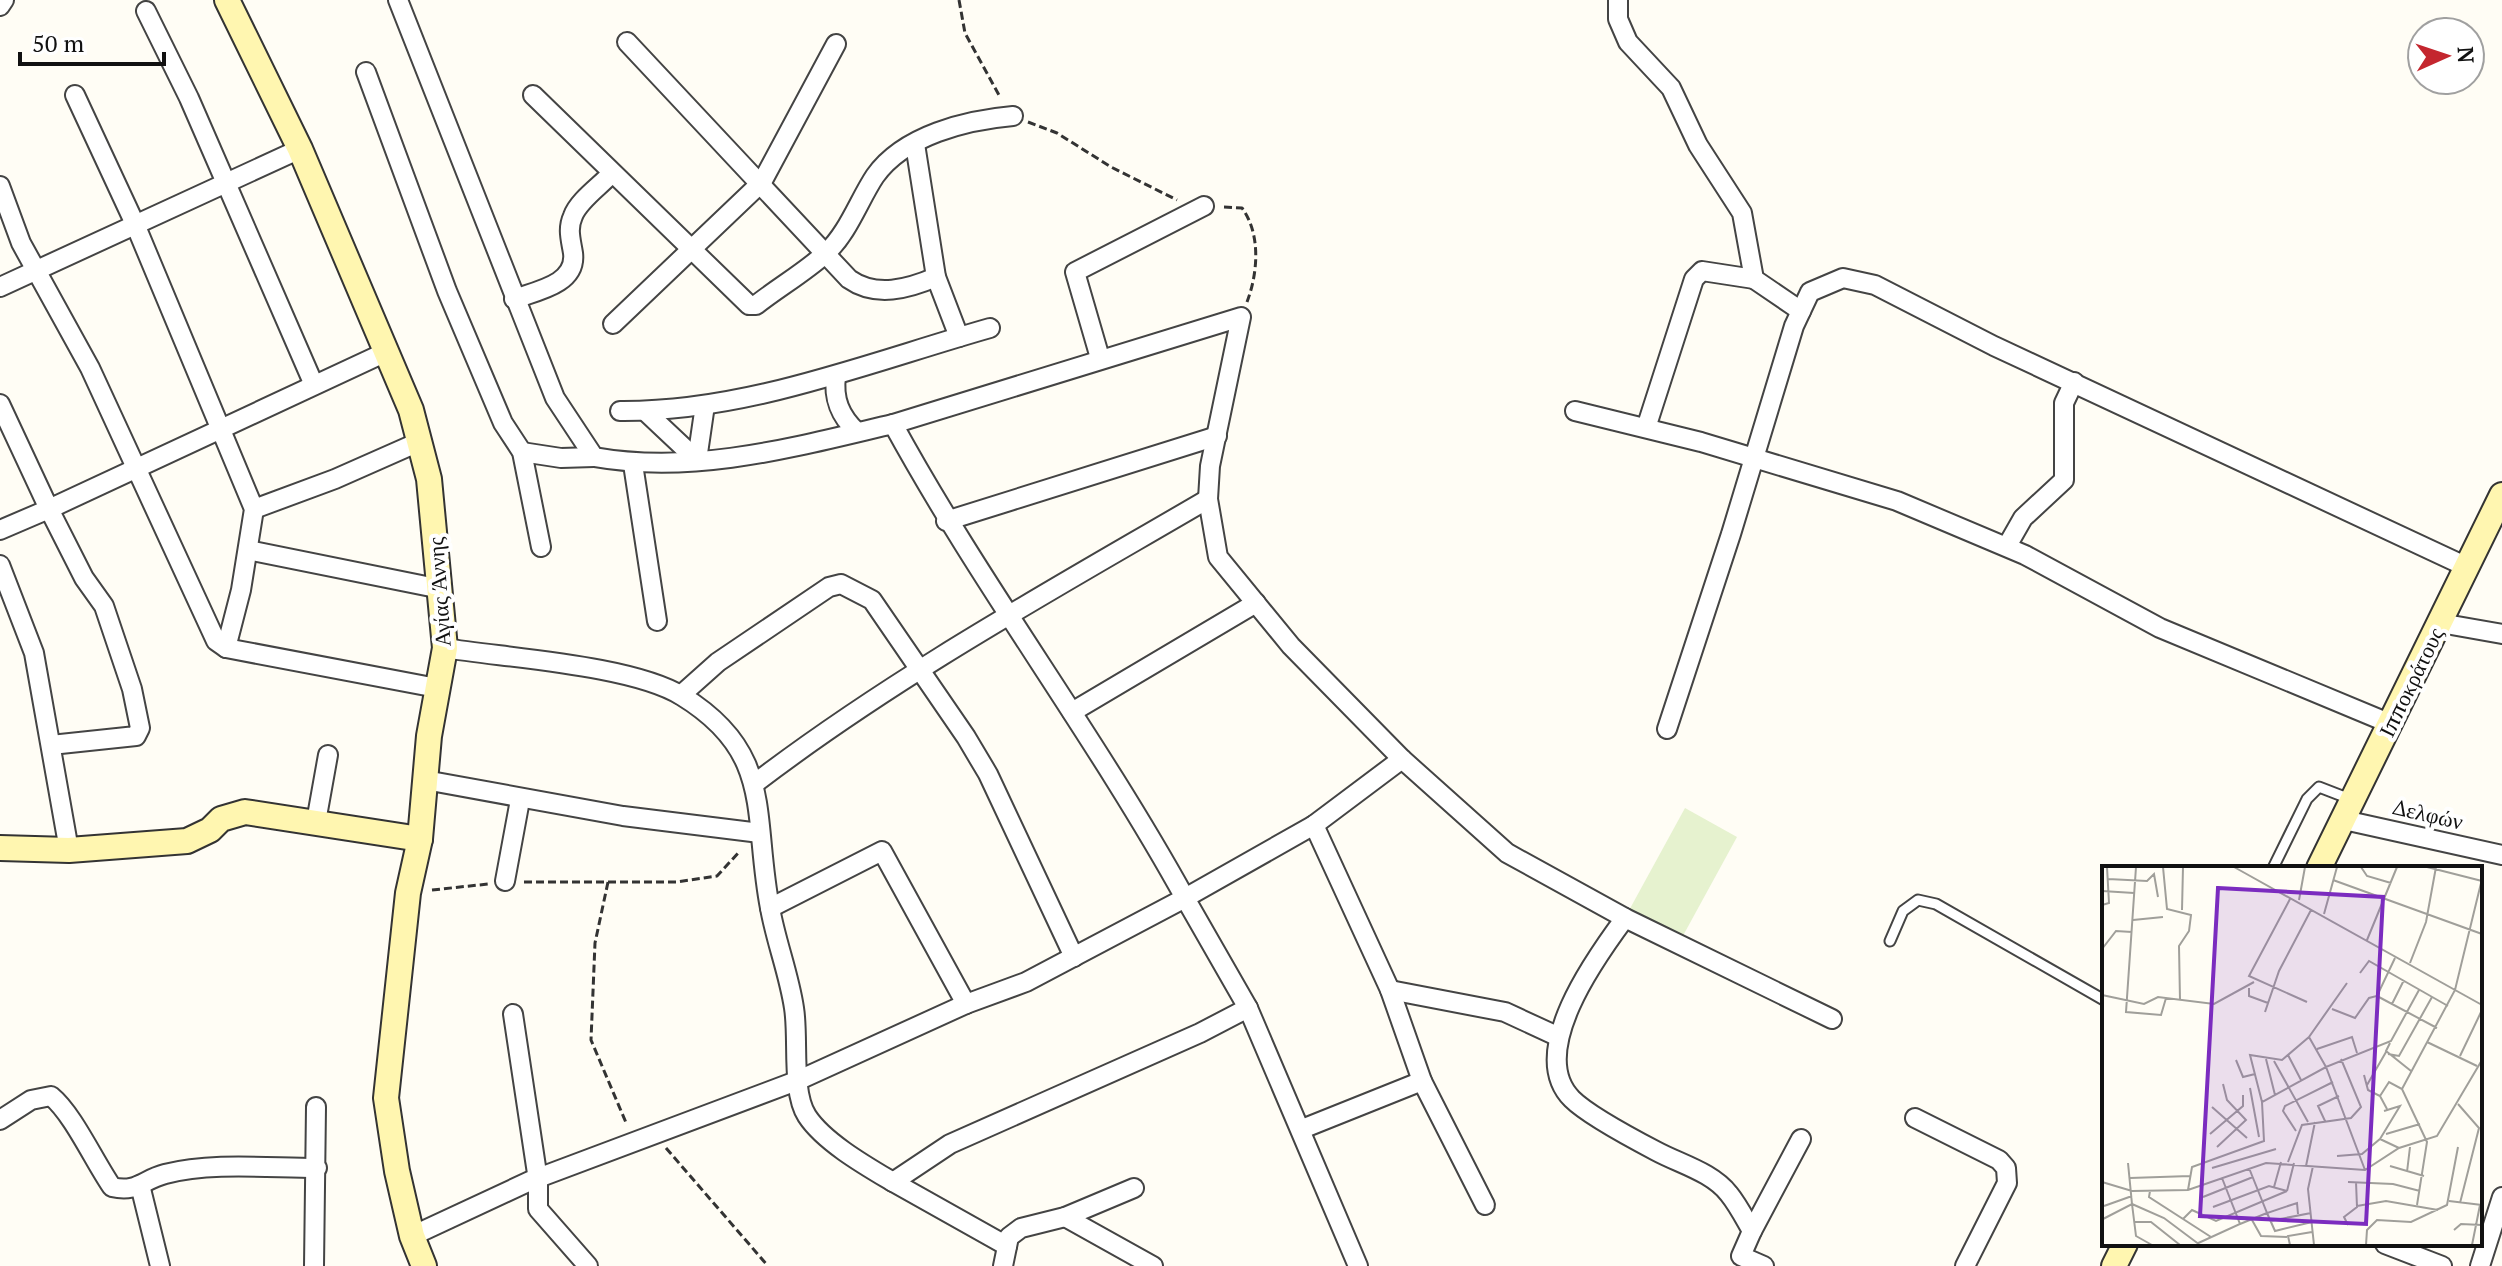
<svg xmlns="http://www.w3.org/2000/svg" width="2502" height="1266" font-family="'PT Serif',serif">
<style>
.pitch{fill:#e6f2cf}
.lines{fill:none;stroke-linecap:round;stroke-linejoin:round}
.lane-casing{stroke:#444;stroke-width:13}
.street-casing{stroke:#444;stroke-width:22}
.secondary-casing{stroke:#333;stroke-width:28}
.path{stroke:#333;stroke-width:3;stroke-dasharray:8 4;stroke-linecap:butt}
.lane{stroke:#fff;stroke-width:9}
.street{stroke:#fff;stroke-width:18}
.secondary{stroke:#fff6b0;stroke-width:24}
.labels{text-anchor:middle;stroke-width:8;stroke-linejoin:round;paint-order:stroke}
.street-label{font-size:22px;fill:#111;stroke:#fff}
.inset-road{fill:none;stroke:#a09f9a;stroke-width:2}
.view{fill:#7b2cbf;fill-opacity:0.15;stroke:#7b2cbf;stroke-width:4}
.inset-edge{fill:none;stroke:#111;stroke-width:4}
</style>
<rect width="100%" height="100%" fill="#fffdf5"/>
<!-- pitch -->
<path class="pitch" d="M1685 808 1737 837 1679 943 1627 914Z"/>
<g class="lines">
<!-- lane casing -->
<g class="lane-casing">
<g id="lane">
<path d="M2273 868 2307 799 2319 787 2350 799"/>
<path d="M1890 941 1903 911 1918 900 1936 904 2104 1000"/>
</g>
</g>
<!-- street casing -->
<g class="street-casing">
<g id="street">
<path d="M398 0 555 398 594 457C695 475 795 447 893 424 982 587 1095 735 1185 898L1026 982 966 1004 799 1080 530 1181 412 1236"/>
<path d="M1618 0V19L1628 42 1671 88 1698 145 1742 213 1754 279 1801 311"/>
<path d="M0 6 4 0"/>
<path d="M146 11 189 98 314 385"/>
<path d="M627 42 849 279C876 298 908 289 936 277"/>
<path d="M366 72 447 291 503 423 522 452 541 547"/>
<path d="M75 95 135 224 254 509 241 590 226 648"/>
<path d="M533 95 749 305H756C779 287 805 272 826 253 848 233 859 200 875 176 904 135 967 120 1013 116"/>
<path d="M915 144 936 277 959 337"/>
<path d="M0 186 21 243 90 368 216 641 226 648 437 688"/>
<path d="M0 287 300 149"/>
<path d="M514 299C537 291 577 284 573 253 571 240 567 229 573 216 578 201 600 186 611 174"/>
<path d="M613 324 762 182 836 44"/>
<path d="M1100 358 1075 272 1204 206"/>
<path d="M836 376C833 399 840 416 857 432"/>
<path d="M0 404 49 509 386 352"/>
<path d="M620 411C747 412 870 362 990 328"/>
<path d="M645 411 697 460"/>
<path d="M1575 411 1701 442 1897 501 2025 555 2160 628 2391 724"/>
<path d="M893 424 1241 317 1210 466 1208 499 1218 557 1291 646 1402 759"/>
<path d="M1646 428 1694 279 1702 271 1754 279"/>
<path d="M522 452 561 458 594 457"/>
<path d="M697 460 705 405"/>
<path d="M633 464 657 621"/>
<path d="M254 509 335 479 421 441"/>
<path d="M946 521 1217 436"/>
<path d="M0 530 49 509 84 578 104 606 132 689 140 728 136 736 51 745"/>
<path d="M2007 546 2023 518 2064 480V403L2074 382"/>
<path d="M248 550 441 589"/>
<path d="M0 565 34 653 69 850"/>
<path d="M2440 623 2502 634"/>
<path d="M445 648C506 658 632 665 682 696 775 753 752 815 770 908 776 942 789 974 794 1008 799 1038 791 1091 807 1116 824 1142 866 1166 893 1182L950 1144 1200 1033 1248 1008"/>
<path d="M681 695 718 662 829 587 841 584 872 600 966 737 988 774 1074 957"/>
<path d="M1072 712 1256 603"/>
<path d="M1667 729 1731 534 1794 326 1810 292 1843 278 1875 285 1994 346 2467 567"/>
<path d="M425 780 623 816 760 833"/>
<path d="M754 784C897 675 1054 589 1208 499"/>
<path d="M2344 820 2502 855"/>
<path d="M316 822 328 755"/>
<path d="M505 881 520 800"/>
<path d="M770 908 882 851 966 1004"/>
<path d="M1625 918C1596 957 1526 1053 1572 1099 1587 1114 1635 1140 1656 1151 1680 1164 1712 1172 1729 1194 1738 1205 1745 1219 1752 1231L1741 1256 1764 1266"/>
<path d="M1390 990 1505 1012 1559 1037"/>
<path d="M513 1014 538 1180V1209L588 1266"/>
<path d="M1422 1081 1485 1205"/>
<path d="M1915 1118 1999 1160 2006 1168 2007 1183 1965 1266"/>
<path d="M0 1120 31 1100 51 1096C73 1114 94 1161 112 1187 137 1193 142 1180 165 1174 212 1162 268 1168 317 1168"/>
<path d="M1302 1129 1422 1081 1390 990 1314 825"/>
<path d="M893 1182 1007 1246"/>
<path d="M140 1185 160 1266"/>
<path d="M1065 1217 1153 1266"/>
<path d="M1752 1231 1801 1139"/>
<path d="M2385 1244 2442 1266"/>
<path d="M314 1266 316 1107"/>
<path d="M1003 1266 1009 1237 1021 1228 1065 1217 1134 1188"/>
<path d="M1358 1266 1248 1008 1185 898 1314 825 1402 759 1507 853 1625 918 1832 1019"/>
<path d="M2480 1266 2502 1197"/>
</g>
</g>
<!-- secondary casing -->
<g class="secondary-casing">
<g id="secondary">
<path d="M227 0 300 149 411 410 429 479 445 648 429 736 420 839 408 893 386 1098 397 1171 412 1236 424 1266"/>
<path d="M0 848 69 850 187 841 210 830 221 819 245 812 420 839"/>
<path d="M2319 868 2502 495"/>
<path d="M2114 1266 2125 1244"/>
</g>
</g>
<!-- path -->
<g class="path">
<path d="M959 0 965 33 1000 97"/>
<path d="M1028 122 1057 133 1111 167 1177 200"/>
<path d="M1224 207 1242 208C1261 234 1258 273 1247 302"/>
<path d="M524 882H676L717 876 740 851"/>
<path d="M608 882 595 943 591 1040 627 1125"/>
<path d="M432 890 488 884"/>
<path d="M666 1148 768 1266"/>
</g>
<!-- lane -->
<use href="#lane" class="lane"/>
<!-- street -->
<use href="#street" class="street"/>
<!-- secondary -->
<use href="#secondary" class="secondary"/>
</g>
<g class="labels">
<!-- street labels -->
<g class="street-label">
<text transform="translate(439 592) rotate(-94)" y="8">Αγίας Άννης</text>
<text transform="translate(2411 682) rotate(-64)" y="8">Ιπποκράτους</text>
<text transform="translate(2428 814) rotate(13)" y="8">Δελφών</text>
</g>
</g>
<!-- overview -->
<g transform="translate(2102 866)">
<rect width="380" height="380" fill="#fffdf5"/>
<path class="inset-road" d="M34 1 24 146 59 149 64 132M61 1 65 43 89 49 87 65 77 80 78 134M132 1 380 139M259 1 265 10 289 17M325 1 380 15M6 13 45 15 52 8 56 31M231 14 380 68M0 25 32 27M188 33 147 110 205 136M197 34 203 1M0 39 7 37 5 1M80 44 81 1M222 48 235 1M31 54 61 51M265 74 295 1M0 83 14 65 30 66M308 97 324 56 334 1M258 107 267 95 346 140M245 117 207 171 224 201 289 175 317 124M147 122V130L166 137M0 129 42 138 56 131 112 138 152 116M275 130 335 162M290 138 302 114M230 143 253 152 267 132 275 130 293 92M163 146 177 105 209 44M325 176 375 200M288 177 284 185 309 205M215 183 250 171 255 187M286 188 297 190 330 131M186 189 199 214M358 190 380 144M164 193 173 229M134 194 141 211 153 208M172 195 206 256M262 209 266 224 278 230 285 243M265 219 284 186M148 222 157 271M300 223 353 124 380 13M278 230 287 216 300 223 325 276 315 339M160 236 148 189 180 194 207 171M356 238 377 262 358 337M110 241 145 272M223 255 216 240 237 230M194 265 181 245 183 240 231 216M108 268 141 240V229M284 268 318 258M278 273 298 240 282 245M115 281 144 254 125 234 121 218M235 290 260 288 278 273 297 282M186 296 200 259 249 252 259 241 239 193M26 297 30 338 62 352 98 379M204 300 213 256M211 300 206 323 212 379M288 300 322 310M110 302 174 283M305 306 308 281M28 312 88 310M0 316 30 325 86 324 164 297 263 304 297 282 335 270 380 194M246 316 291 318 318 325M172 321 179 296M86 324 90 301 162 275 160 236 224 201 263 304M48 325 47 331 109 371M185 325 192 297M101 331 151 311M347 335 380 339M2 340 30 330M255 340 284 335 336 344M111 341 167 320 185 325M196 348 195 337 165 347 173 365 210 356M1 353 30 338 34 370 50 379M81 353 90 344 114 355 185 325M150 354 159 370 185 371M168 355 209 347M33 356H49L78 379M138 358 165 347 147 302M246 359 242 351 255 341 254 316M352 364 359 358 380 359M92 379 138 358 120 312M188 379 186 370 210 366M264 379 265 364 275 354 309 356 345 339 356 281M370 379 378 339"/>
<path class="view" d="M116 22 281 31 264 358 98 350Z"/>
<rect width="380" height="380" class="inset-edge"/>
</g>
<!-- north arrow -->
<g transform="translate(2446 56) rotate(87)"><circle r="38" fill="#ffffff" stroke="#a0a0a0" stroke-width="2"/>
<path d="M0-6L14 30L0 20L-14 30Z" fill="#c4262e"/>
<text y="-12" font-size="22" font-weight="bold" text-anchor="middle" fill="#111111">N</text>
</g>
<!-- scale -->
<path d="M20 52v12h144v-12" fill="none" stroke="#111111" stroke-width="4"/>
<text x="32" y="52" font-size="24" fill="#111111" stroke="#ffffff" stroke-width="6" paint-order="stroke">50 m</text>
</svg>
